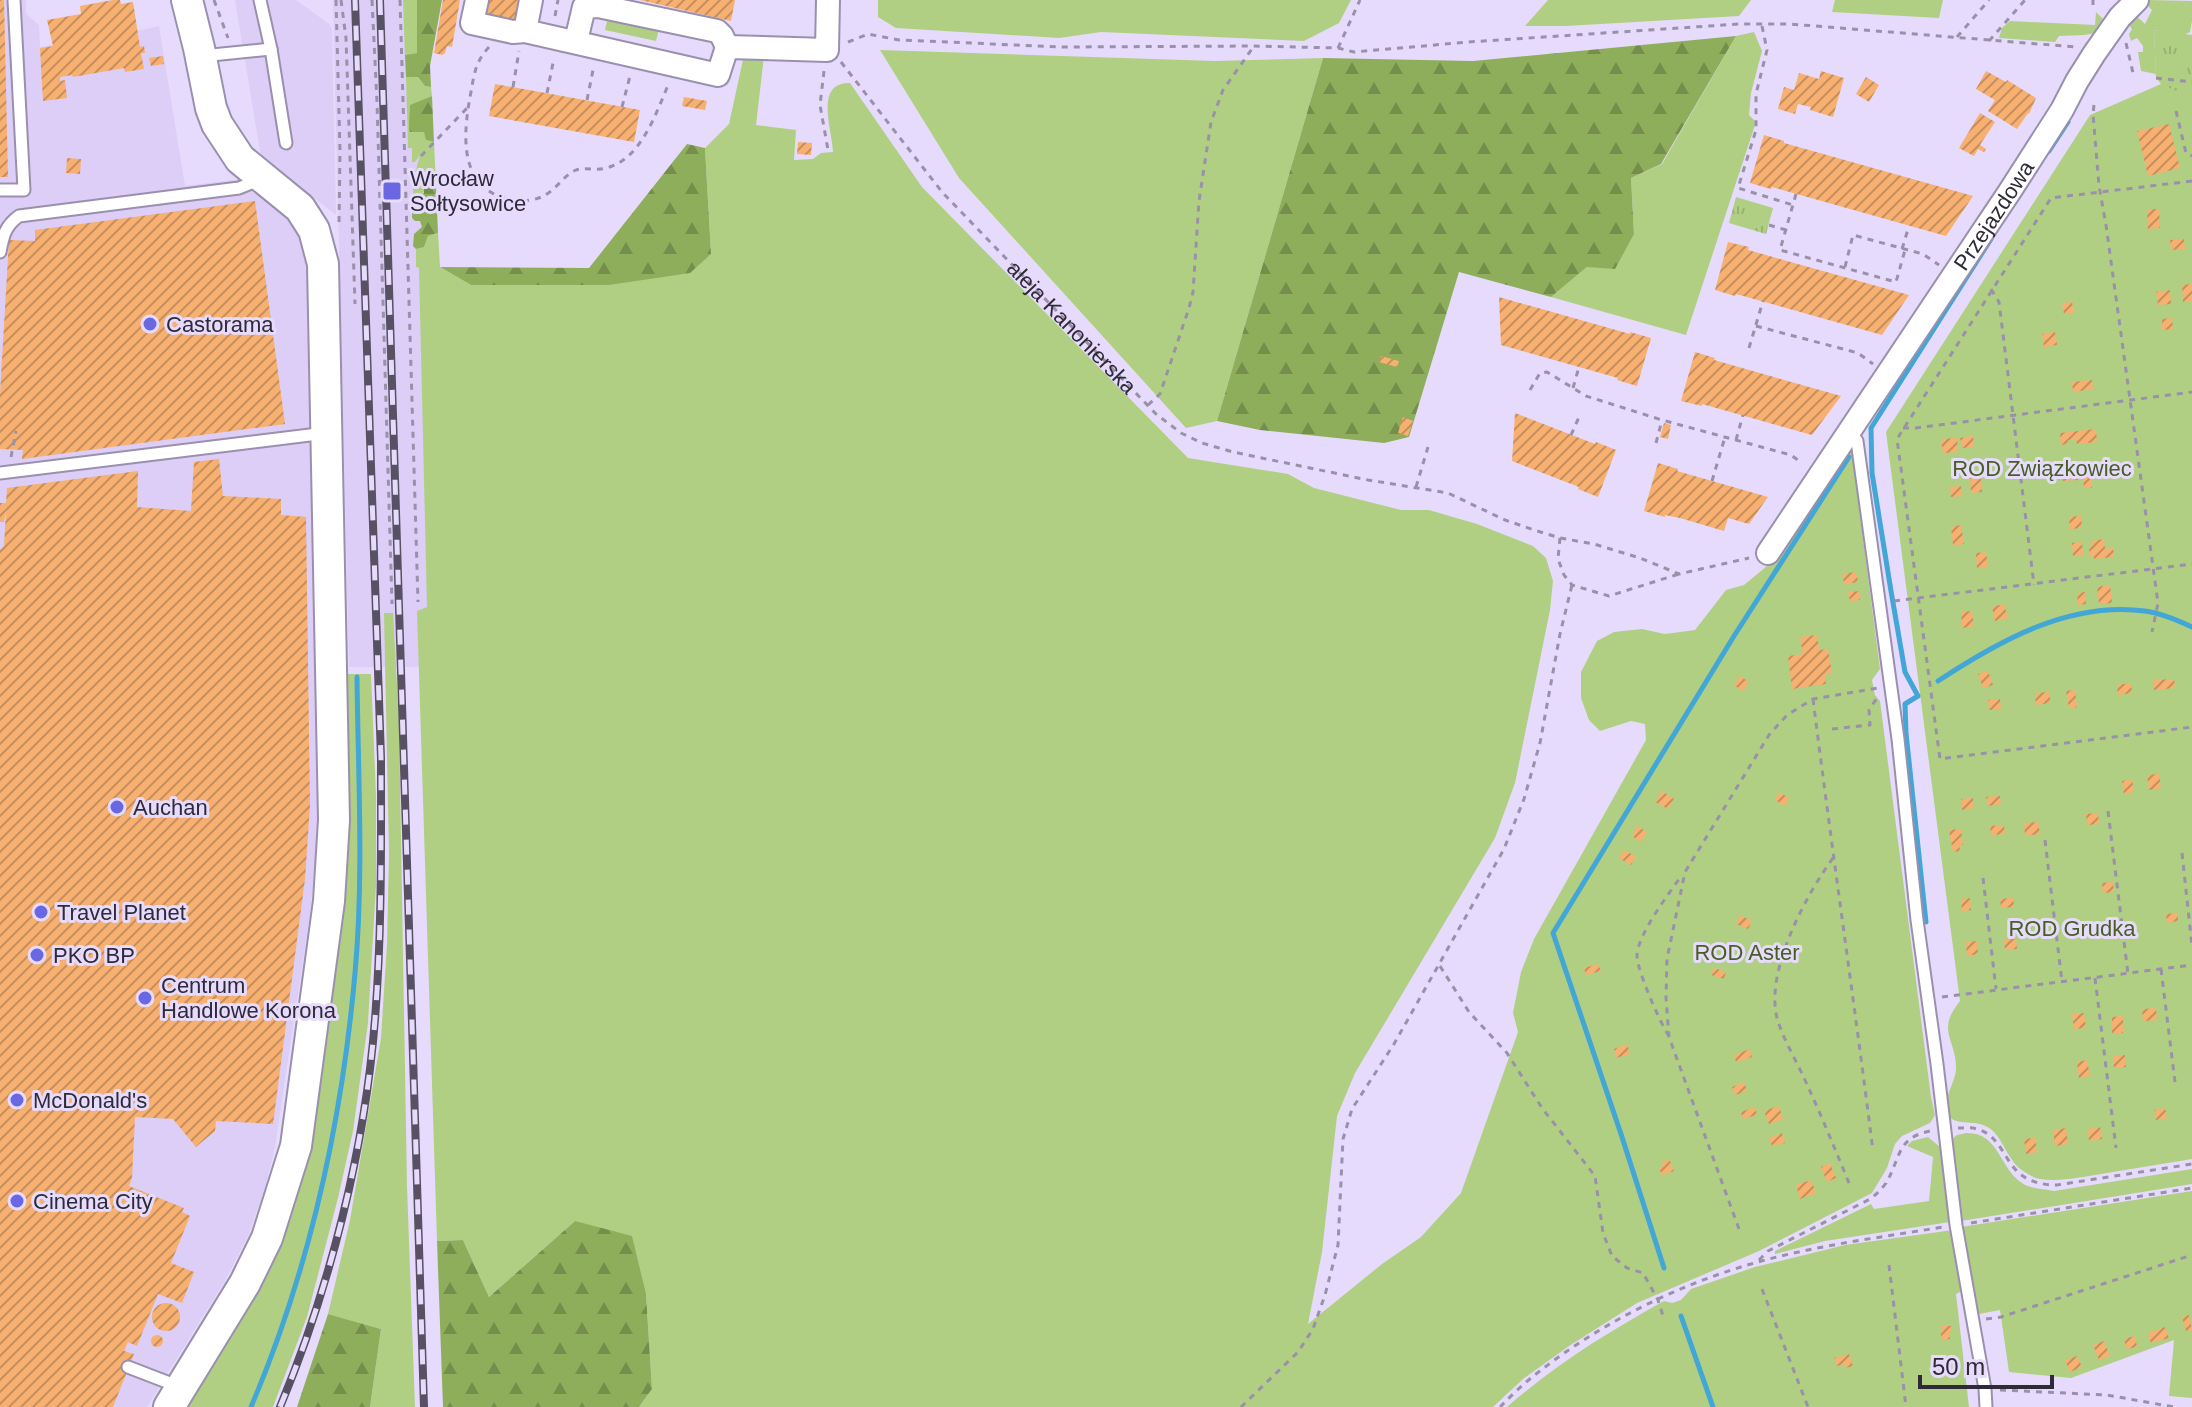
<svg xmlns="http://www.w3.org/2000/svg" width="2192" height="1407" font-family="Arial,sans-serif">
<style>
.built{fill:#dccef6}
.green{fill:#b1cf82}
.forest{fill:url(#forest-firs)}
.park{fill:url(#park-tufts)}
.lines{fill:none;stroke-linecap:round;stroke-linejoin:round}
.stream{stroke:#42a6d7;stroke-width:5}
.building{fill:url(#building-hatch)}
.lane-casing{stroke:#9a90ae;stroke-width:15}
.street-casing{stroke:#9a90ae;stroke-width:26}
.secondary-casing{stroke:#9a90ae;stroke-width:34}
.path{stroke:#9991aa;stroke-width:3;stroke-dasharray:6 6;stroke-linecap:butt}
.lane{stroke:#fff;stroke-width:11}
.street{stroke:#fff;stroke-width:22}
.secondary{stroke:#fff;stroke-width:30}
.rail-casing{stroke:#575163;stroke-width:8}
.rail{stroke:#e6dbfc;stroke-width:5;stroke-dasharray:15;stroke-linecap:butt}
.poi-dot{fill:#6967e1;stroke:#e6dbfc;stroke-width:3}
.labels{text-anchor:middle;stroke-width:6;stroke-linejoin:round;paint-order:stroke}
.poi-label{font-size:22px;fill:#2e2a37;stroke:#e6dbfc;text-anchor:start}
.street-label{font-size:22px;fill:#2e2a37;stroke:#e6dbfc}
.park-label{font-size:22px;fill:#495e24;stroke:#e6dbfc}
</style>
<defs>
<pattern id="forest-firs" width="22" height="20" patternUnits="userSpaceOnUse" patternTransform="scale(2)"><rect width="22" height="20" fill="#8fae5b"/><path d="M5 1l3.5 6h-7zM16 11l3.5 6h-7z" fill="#758e4c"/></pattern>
<pattern id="park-tufts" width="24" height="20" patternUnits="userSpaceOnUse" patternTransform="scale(2)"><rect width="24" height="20" fill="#b1cf82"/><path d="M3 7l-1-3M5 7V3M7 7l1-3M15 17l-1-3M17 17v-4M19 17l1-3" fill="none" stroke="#99b271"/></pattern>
<pattern id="building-hatch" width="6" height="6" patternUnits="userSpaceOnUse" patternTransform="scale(2)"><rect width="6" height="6" fill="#f7b06f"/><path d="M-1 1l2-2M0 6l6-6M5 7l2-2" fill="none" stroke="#c88f5c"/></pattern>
</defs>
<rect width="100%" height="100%" fill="#e6dbfc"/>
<!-- built -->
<g class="built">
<path d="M0 0H26V14L39 25 40 47 137 31 159 26 185 186 247 178 287 211 304 236 312 273 319 830 310 913 275 1147 265 1188 248 1236 226 1279 147 1407H0Z"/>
<path d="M235 0H296L329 24 332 29 336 215 261 157Z"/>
<path d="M333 0H423L434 667H349Z"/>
</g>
<!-- green -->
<g class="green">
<path d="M403 0H417V53L405 55Z"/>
<path d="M878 0H1351L1339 23 1304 41 1101 32 1059 38 896 28 878 17Z"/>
<path d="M1548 0H1751L1739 16 1566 26H1525Z"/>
<path d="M1835 0H1943L1939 18 1832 12Z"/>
<path d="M2148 0 2192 1V21L2190 32 2184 35 2154 30 2156 74 2141 71 2138 52H2143V46L2137 38 2131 41 2129 34 2132 29 2126 21 2133 13 2145 24 2152 10 2145 3Z"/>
<path d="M2096 12 2104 20 2096 33 2084 35 2059 36 2055 42 1999 38 2002 28 2010 21 2095 25Z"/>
<path d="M609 13 660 24 656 41 605 30Z"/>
<path d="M1754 32 1762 51 1751 93 1749 115 1756 122 1686 335 1551 297 1587 267 1634 234 1631 178 1662 164 1736 36Z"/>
<path d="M880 50 1215 61 1323 58 1217 421 1186 428 959 178Z"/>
<path d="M744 55 764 56 756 125 796 130 794 160 813 159 821 153 833 152C832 130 814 82 850 83L922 187 1188 458 1288 474 1314 488 1401 510H1429L1477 524 1533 546 1546 558 1553 581 1550 610 1515 783 1495 838 1355 1073 1337 1116 1322 1252 1308 1324 1382 1264 1421 1237 1461 1193 1518 1032 1513 1013 1521 972 1534 939 1646 740 1645 724 1631 721 1600 731 1589 720 1581 698V672L1597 641 1614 632 1642 629 1665 634 1695 630 1726 590 1744 585 1767 566 1846 448 1852 454 1880 669 1872 680 1875 695 1880 701 1931 1097 1935 1115 1930 1123 1902 1136 1895 1144 1887 1168 1872 1193 1759 1251 1637 1303 1569 1346 1523 1379 1493 1407H639L652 1389 646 1294 575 1221 489 1297 463 1240 437 1241 417 611 427 607 419 268 416 267V249L424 247 428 236 438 233 440 267 471 285 711 254 705 148 729 124Z"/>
<path d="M406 77H418L425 86 431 87 432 96 410 106 411 120 409 127 424 132 427 140 434 142 436 185 433 183 417 198 413 197V171L416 170 420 155 415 162H412V148H408Z"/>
<path d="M2173 83 2192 86V1159C2162 1164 2131 1169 2101 1174 2081 1177 2060 1182 2040 1179 2034 1178 2028 1174 2023 1171 2009 1162 2005 1144 1994 1132 1980 1117 1958 1127 1950 1117 1939 1103 1955 1084 1956 1070 1957 1039 1935 1032 1960 1001L1886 432 2090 115 2161 84Z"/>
<path d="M384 613H393L399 722 407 1186 415 1407H370L381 1329 328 1314 350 1220 381 1038 387 944 389 853Z"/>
<path d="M345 674H371L376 796V885L368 1023 353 1131 338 1198 307 1317 273 1407H184L279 1240Z"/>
<path d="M1966 1133C1999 1132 1999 1168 2022 1183 2031 1189 2043 1189 2054 1191L2192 1169V1184L1961 1221 1951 1140 1957 1135Z"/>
<path d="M1928 1137 1940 1147 1950 1222 1825 1241 1775 1254V1251L1871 1204 1874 1209 1929 1201 1933 1157 1907 1146 1912 1141Z"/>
<path d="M2192 1191V1398L2169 1396 2174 1340 2071 1378 2009 1372 2000 1310 1974 1315 1961 1227Z"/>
<path d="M1953 1230 1962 1291 1956 1294 1969 1407H1507C1555 1365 1608 1332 1664 1301L1672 1303 1681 1300 1691 1289 1755 1267 1845 1245Z"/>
</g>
<!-- forest -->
<g class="forest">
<path d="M417 0H442L430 66 431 87 425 86 418 77H406L405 55 417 53Z"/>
<path d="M1736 36 1661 164 1631 178 1634 234 1615 269 1587 267 1551 297 1459 272 1409 437 1384 443 1260 430 1217 421 1323 58 1473 61Z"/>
<path d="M432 96 434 142 426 140 424 132H410C408 124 410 114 410 105Z"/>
<path d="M687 144 705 148 711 254 690 273 609 285H471L440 267 589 268Z"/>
<path d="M429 183 436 185 438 233 428 236 424 247 416 249 413 246 414 234 422 227 420 221H415L412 218 413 197 417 198 424 193V187Z"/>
<path d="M575 1221 632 1236 646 1294 652 1389 639 1407H443L437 1241 463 1240 489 1297Z"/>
<path d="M328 1314 381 1329 370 1407H297Z"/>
</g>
<!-- park -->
<g class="park">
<path d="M2154 30 2192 35V98L2161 84 2156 78Z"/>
<path d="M1736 197 1773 208 1766 234 1729 223Z"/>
</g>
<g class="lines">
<!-- stream -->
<g class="stream">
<path d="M2049 151 2068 122"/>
<path d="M1938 681C1999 641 2069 601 2145 611 2161 613 2177 620 2192 627"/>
<path d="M1926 922 1906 733 1905 704 1918 696 1905 672 1891 591 1872 473 1871 428 1991 239"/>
<path d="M1664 1268 1621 1134 1553 933 1734 636 1849 457"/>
<path d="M1681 1316 1713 1407"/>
<path d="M251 1407C309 1271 342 1121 355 973 364 875 358 775 357 677"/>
</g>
</g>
<!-- building -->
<g class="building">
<path d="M0 0H4L8 177H0Z"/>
<path d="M113 0H120L121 4 133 2 140 47 144 46 145 53H141L144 69 125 72 124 68 73 77 72 75 60 77V81L65 80 67 98 43 101 40 48 53 46 47 20 81 14 80 6Z"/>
<path d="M443 0H460L452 47 447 46 445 53 442 55 434 53Z"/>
<path d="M487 0H520L515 26 483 21Z"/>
<path d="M640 0H735L731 21Z"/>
<path d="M163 56 164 64 151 66 149 58Z"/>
<path d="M1821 71 1844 78 1833 117 1810 110 1811 107 1798 104 1795 114 1778 109 1784 87 1794 90 1799 73 1819 79Z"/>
<path d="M1986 71 2006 82 2007 80 2036 98 2029 114 2028 113 2017 129 1988 111 1995 100 1976 89Z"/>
<path d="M1866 77 1879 85 1869 102 1856 94Z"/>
<path d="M495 84 640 110 634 142 489 116Z"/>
<path d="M684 97 707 101 705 110 682 106Z"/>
<path d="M1980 113 1995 122 1980 145 1986 149 1984 152 1978 149 1974 156 1959 148Z"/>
<path d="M2169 124 2180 168 2148 176 2137 131Z"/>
<path d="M1764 135 1784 141V143L1973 196 1946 236 1772 187 1771 189 1750 183Z"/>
<path d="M798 142 812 143 811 155 797 154Z"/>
<path d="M67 158 81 159 80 174 66 173Z"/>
<path d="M255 201 285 424 22 459 23 450 0 449V394L9 240 35 241V230Z"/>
<path d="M2147 209H2159L2160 228 2148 229Z"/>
<path d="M2184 239 2185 249 2171 250 2170 240Z"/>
<path d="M1728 242 1749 247 1748 250 1909 295 1882 335 1736 294 1735 296 1715 290Z"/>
<path d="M2192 284V302H2183L2182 285Z"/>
<path d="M2170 290 2171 304 2158 305 2156 292Z"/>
<path d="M1499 297 1630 334V332L1651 338 1637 386 1617 380 1618 378 1501 345Z"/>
<path d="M2072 302 2074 313 2064 314 2062 303Z"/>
<path d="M2172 318 2173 329 2162 330V319Z"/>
<path d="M2055 332 2057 345 2044 347 2042 334Z"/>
<path d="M1695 352 1715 358 1714 360 1841 396 1812 435 1702 404V406L1681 401Z"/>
<path d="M1381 356 1399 361 1397 367 1379 362Z"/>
<path d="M2092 380 2093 389 2073 392 2072 382Z"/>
<path d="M1515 413 1595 444 1596 442 1616 450 1598 497 1578 489 1579 487 1512 461Z"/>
<path d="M1403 417 1413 421 1408 436 1398 433Z"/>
<path d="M1664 423 1671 425 1668 439 1660 437Z"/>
<path d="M2096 429 2097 442 2077 444 2076 440H2068V444L2061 445 2060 433Z"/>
<path d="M1973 436 1974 447 1962 448 1960 438Z"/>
<path d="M1957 438 1958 452 1943 453 1941 439Z"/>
<path d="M219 459 223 496 281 499V515L306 517 310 806 305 879 273 1124 216 1121 215 1131 196 1147 173 1119 135 1117 132 1178 129 1186 184 1208 182 1212 190 1216 171 1263 194 1272 182 1303 158 1294 137 1346 128 1342 124 1351 134 1354 113 1407H0V550L4 546 6 510 4 522H0V503H6L7 488 138 471 137 507 191 511 194 462Z"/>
<path d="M1658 463 1678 469 1677 471 1768 497 1749 524 1728 518 1724 531 1680 518 1665 515V517L1644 511Z"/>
<path d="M2082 465H2091L2092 488H2084Z"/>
<path d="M2073 467 2074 474H2077L2078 480 2063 481 2061 468Z"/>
<path d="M1981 477 1982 492 1971 493 1970 478Z"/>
<path d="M1961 486 1962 496 1951 497 1950 487Z"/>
<path d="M2081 516 2082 528 2070 529 2069 517Z"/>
<path d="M1961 525 1964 544 1953 546 1951 527Z"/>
<path d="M2104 539 2105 549 2113 548 2114 557 2094 559V556L2090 557 2089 547 2092 546V541Z"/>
<path d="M2082 542 2083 555 2073 556 2072 543Z"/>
<path d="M1986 552 1988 567 1977 568 1976 553Z"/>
<path d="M1855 572V575H1857L1858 582 1844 584 1843 574Z"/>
<path d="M2110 585 2112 603 2099 604 2097 587Z"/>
<path d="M1860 591V600L1850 601 1848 592Z"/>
<path d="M2085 592 2086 604 2078 605 2077 593Z"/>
<path d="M2004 604 2008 618 1995 621 1992 607Z"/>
<path d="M1972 611 1974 626 1962 628 1961 612Z"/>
<path d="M1817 635 1819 650 1828 649 1832 674H1825L1826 684 1792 689 1788 656 1803 654 1800 637Z"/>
<path d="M1988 671 1993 685 1983 688 1978 674Z"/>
<path d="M1740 676 1749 682 1743 691 1734 685Z"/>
<path d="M2174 679 2175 688 2154 690 2153 680Z"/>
<path d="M2131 683 2132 693 2118 695 2117 685Z"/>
<path d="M2075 690 2077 707 2069 708 2066 691Z"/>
<path d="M2050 692V703L2036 705 2035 693Z"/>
<path d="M2000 699 2001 709 1989 710 1988 700Z"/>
<path d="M2159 774 2161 788 2149 790 2147 775Z"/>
<path d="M2132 779 2134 792 2124 794 2122 781Z"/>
<path d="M1662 791 1674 799 1668 809 1655 802Z"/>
<path d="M1779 792 1789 798 1785 806 1775 800Z"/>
<path d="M2000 796 2001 804 1988 806 1986 797Z"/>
<path d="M1973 798 1974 808 1962 810 1961 799Z"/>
<path d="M2098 813 2099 824 2087 825 2086 814Z"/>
<path d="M2038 822 2040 834 2025 836 2024 823Z"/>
<path d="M2004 825 2005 834 1991 835 1990 826Z"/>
<path d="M1637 826 1647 832 1641 842 1632 836Z"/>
<path d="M1961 829 1963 845H1959L1960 851 1953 852 1949 830Z"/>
<path d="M1623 850 1636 856 1631 865 1619 858Z"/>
<path d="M2113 882 2114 892 2103 893 2102 883Z"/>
<path d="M1970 898 1971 910 1962 911 1961 899Z"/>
<path d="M2013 898 2014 907 2001 908 2000 899Z"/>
<path d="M2178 913V921L2167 923 2166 914Z"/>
<path d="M1740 915 1752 921 1748 929 1736 924Z"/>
<path d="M2016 938 2017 949 2005 950 2004 939Z"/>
<path d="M1977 941 1978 954 1967 956 1966 942Z"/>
<path d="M1598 964 1601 971 1586 975 1584 968Z"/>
<path d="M1714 968 1726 972 1724 979 1711 975Z"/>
<path d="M2156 1008 2157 1020 2143 1021 2142 1009Z"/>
<path d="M2084 1013 2086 1028 2074 1029 2072 1014Z"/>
<path d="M2123 1016V1033H2112V1017Z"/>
<path d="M1627 1044 1630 1054 1616 1058 1614 1049Z"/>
<path d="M1750 1049 1752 1057 1736 1062 1734 1055Z"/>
<path d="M2125 1055 2126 1067 2114 1068 2113 1056Z"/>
<path d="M2087 1060 2090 1076 2079 1078 2077 1062Z"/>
<path d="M1744 1082 1747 1091 1735 1095 1732 1087Z"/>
<path d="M1779 1106 1783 1119 1769 1124 1764 1111Z"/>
<path d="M1755 1107 1757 1115 1743 1119 1741 1112Z"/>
<path d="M2165 1108 2167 1118 2156 1120 2154 1110Z"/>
<path d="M2100 1127 2102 1139 2089 1141 2088 1129Z"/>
<path d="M2066 1128 2068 1144 2055 1146 2053 1130Z"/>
<path d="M1782 1133 1785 1143 1772 1146 1769 1138Z"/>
<path d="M2035 1138 2037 1152 2026 1154 2024 1139Z"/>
<path d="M1669 1159 1674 1171 1662 1175 1659 1168 1663 1166 1662 1162Z"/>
<path d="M1830 1163 1836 1178 1827 1182 1821 1167Z"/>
<path d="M1811 1180 1816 1193 1800 1199 1796 1185Z"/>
<circle cx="166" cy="1317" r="14"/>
<path d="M2189 1315 2192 1330 2186 1331 2182 1317Z"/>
<path d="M1941 1326H1952V1331H1950V1339L1941 1340Z"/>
<path d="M2165 1327 2169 1338 2151 1343 2148 1333Z"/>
<circle cx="157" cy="1341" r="6"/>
<path d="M2135 1336 2137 1347 2127 1349 2124 1339Z"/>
<path d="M2104 1341 2110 1356 2099 1360 2093 1345Z"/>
<path d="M1849 1354 1853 1366 1846 1368 1844 1364 1837 1366 1834 1358Z"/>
<path d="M2077 1356 2082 1367 2070 1372 2065 1360Z"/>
</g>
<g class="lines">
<!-- lane casing -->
<g class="lane-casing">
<g id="lane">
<path d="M271 49 286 143"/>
<path d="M202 56 271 49 260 0"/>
<path d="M0 190H24L14 0"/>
<path d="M0 252C3 236 5 226 19 216L239 188 259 180"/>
<path d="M1850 431 1857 441 1898 739 1917 920 1937 1064 1956 1225 1985 1389 1986 1407"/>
<path d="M0 473 326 433"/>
<path d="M128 1367 180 1387"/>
</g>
</g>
<!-- street casing -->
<g class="street-casing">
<g id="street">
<path d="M477 0 472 23 513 32 525 31"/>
<path d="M531 0 525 31C589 45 653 60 718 75L727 47 722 36 717 31 598 6 584 7 576 41"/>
<path d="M727 47 827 50 828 0"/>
<path id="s2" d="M1768 553 2010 191 2062 110 2077 81 2094 54 2120 17 2137 0"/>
</g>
</g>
<!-- secondary casing -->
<g class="secondary-casing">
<path id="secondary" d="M169 1407 245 1283 267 1238 296 1146 329 901 334 820 323 264 314 230 300 208 240 159 217 124 211 108 199 48 187 0"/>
</g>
<!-- path -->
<g class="path">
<path d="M214 0 228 38"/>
<path d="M336 0 340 151 339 224"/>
<path d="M341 0 346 38 355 304"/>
<path d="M372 0 377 102 392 604"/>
<path d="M400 0 418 602"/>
<path d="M2093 5V0"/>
<path d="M555 16 558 0"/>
<path d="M1762 26 1767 50 1756 94V130L1738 188 1793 205"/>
<path d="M1957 37 1989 0"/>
<path d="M1989 41 2025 0"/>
<path d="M848 42 868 34 899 40 1063 47 1254 46 1338 48 1354 52 1469 42 1739 24H1790L2076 47"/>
<path d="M2126 43 2133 73"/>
<path d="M489 47C474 63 474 77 470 97 464 131 459 178 496 195 506 200 519 202 531 200 555 196 560 177 576 170 585 167 596 171 606 168 641 160 656 113 669 83"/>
<path d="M1338 48 1360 0"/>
<path id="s1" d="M841 62 942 192 1156 414 1181 433 1202 443 1233 452 1368 480 1448 493 1505 520 1534 530 1560 538 1594 544 1640 558 1679 574 1749 558"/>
<path d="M824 71 820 105 828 150"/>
<path d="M2156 78 2192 82"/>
<path d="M513 87 519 51"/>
<path d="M547 93 554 58"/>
<path d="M587 100 594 65"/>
<path d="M2094 105 2093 114 2099 186 2106 225 2158 603 2152 632"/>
<path d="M622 107 630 76"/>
<path d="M2176 111 2186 153 2192 156"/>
<path d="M421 156 469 106"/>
<path d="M2192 181 2051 198 1897 439 1940 759 2192 727"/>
<path d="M1796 194 1780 250 1896 282 1905 250"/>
<path d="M1769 225 1786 230"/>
<path d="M1902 249 1909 226"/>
<path d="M1845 267 1853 235 1923 254 1939 265"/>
<path d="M1991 289 1999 302 2034 585"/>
<path d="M1756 326 1858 353 1873 364"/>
<path d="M1749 348 1763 301"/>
<path d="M1573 388 1579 367"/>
<path d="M1530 390 1540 373 1547 372 1586 396 1662 420 1791 455 1802 463"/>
<path d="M1148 405 1160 394 1189 308 1193 292 1199 201 1211 122 1223 90 1254 46"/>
<path d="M1903 428H1916L2192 392"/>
<path d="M1571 435 1579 417"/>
<path d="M1736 440 1743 415"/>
<path d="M1656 443 1662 420"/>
<path d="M11 457 16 431"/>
<path d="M1712 481 1725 437"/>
<path d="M1416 487 1428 447"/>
<path d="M1560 538 1558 559 1564 575 1572 585 1609 596 1679 574"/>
<path d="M1894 601 2192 564"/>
<path d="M1813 699C1832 850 1854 1000 1873 1151"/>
<path d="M1832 729 1870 725 1869 710 1877 698"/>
<path d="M2108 811 2128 974"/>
<path d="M2045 840 2062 982"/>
<path d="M2182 853 2192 946"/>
<path d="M1833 858C1806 895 1765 971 1777 1018 1783 1039 1796 1060 1805 1080 1821 1115 1836 1151 1851 1188"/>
<path d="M1983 878 1996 989"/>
<path d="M1440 966 1469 1012 1507 1053 1542 1108 1595 1176 1603 1233 1612 1256 1627 1268 1643 1273 1658 1300 1664 1319"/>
<path d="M2161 969 2175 1082"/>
<path d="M2095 978 2116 1148"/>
<path d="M1942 997 2192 965"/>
<path d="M1669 1036C1660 1023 1637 970 1637 956 1637 935 1670 892 1682 875"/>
<path d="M1958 1128C1964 1128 1971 1127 1977 1129 2012 1139 2000 1185 2057 1185L2192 1164"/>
<path d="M1971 1223 2192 1188"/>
<path d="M1739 1229 1669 1037 1666 998 1667 959 1685 872 1769 735 1787 715 1813 699 1878 688"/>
<path d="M1759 1260 1768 1251 1872 1198C1877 1193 1882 1189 1886 1183 1901 1158 1896 1138 1930 1131"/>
<path d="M1889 1265 1906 1407"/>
<path d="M1762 1289 1808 1407"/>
<path d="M1986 1319 2001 1317 2192 1255"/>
<path d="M2000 1390 2107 1395 2174 1407"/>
<path d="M1241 1407 1298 1352 1313 1329 1325 1295 1338 1245 1343 1139 1352 1109 1394 1044 1504 849 1524 799 1540 743 1560 634 1572 585"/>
<path d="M1500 1407C1511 1396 1523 1384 1536 1374 1607 1318 1693 1277 1781 1256 1835 1243 1889 1236 1943 1227"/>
</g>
<!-- lane -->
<use href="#lane" class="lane"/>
<!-- street -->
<use href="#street" class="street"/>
<!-- secondary -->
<use href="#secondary" class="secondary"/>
<!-- rail casing -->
<g class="rail-casing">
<g id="rail">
<path d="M380 0 424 1407"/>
<path d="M280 1407C330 1287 365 1149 375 1019 382 932 381 845 381 758L355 0"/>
</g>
</g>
<!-- rail -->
<use href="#rail" class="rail"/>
</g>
<!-- markers -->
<g class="poi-dot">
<rect x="382" y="181" width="20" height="20" rx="4"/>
<circle cx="150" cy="324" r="8"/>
<circle cx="117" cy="807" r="8"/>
<circle cx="41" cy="912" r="8"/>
<circle cx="37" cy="955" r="8"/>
<circle cx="145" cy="998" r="8"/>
<circle cx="17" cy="1100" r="8"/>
<circle cx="17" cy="1201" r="8"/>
</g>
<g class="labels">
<!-- poi labels -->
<g class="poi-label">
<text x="410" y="186">Wrocław<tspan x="410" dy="25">Sołtysowice</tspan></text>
<text x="166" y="332">Castorama</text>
<text x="133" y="815">Auchan</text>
<text x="57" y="920">Travel Planet</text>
<text x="53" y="963">PKO BP</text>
<text x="161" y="993">Centrum<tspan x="161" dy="25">Handlowe Korona</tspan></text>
<text x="33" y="1108">McDonald's</text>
<text x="33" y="1209">Cinema City</text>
</g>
<!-- street labels -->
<g class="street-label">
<text dy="8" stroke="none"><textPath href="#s2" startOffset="406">Przejazdowa</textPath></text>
<text dy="8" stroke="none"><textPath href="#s1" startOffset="352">aleja Kanonierska</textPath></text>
</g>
<!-- park labels -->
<g class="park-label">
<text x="2042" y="476">ROD Związkowiec</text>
<text x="2072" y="936">ROD Grudka</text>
<text x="1747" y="960">ROD Aster</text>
</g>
</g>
<!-- scale -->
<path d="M1920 1375v12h132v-12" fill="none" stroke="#2e2a37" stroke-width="4"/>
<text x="1932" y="1375" font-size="24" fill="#2e2a37" stroke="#e6dbfc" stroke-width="6" paint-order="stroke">50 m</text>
</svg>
